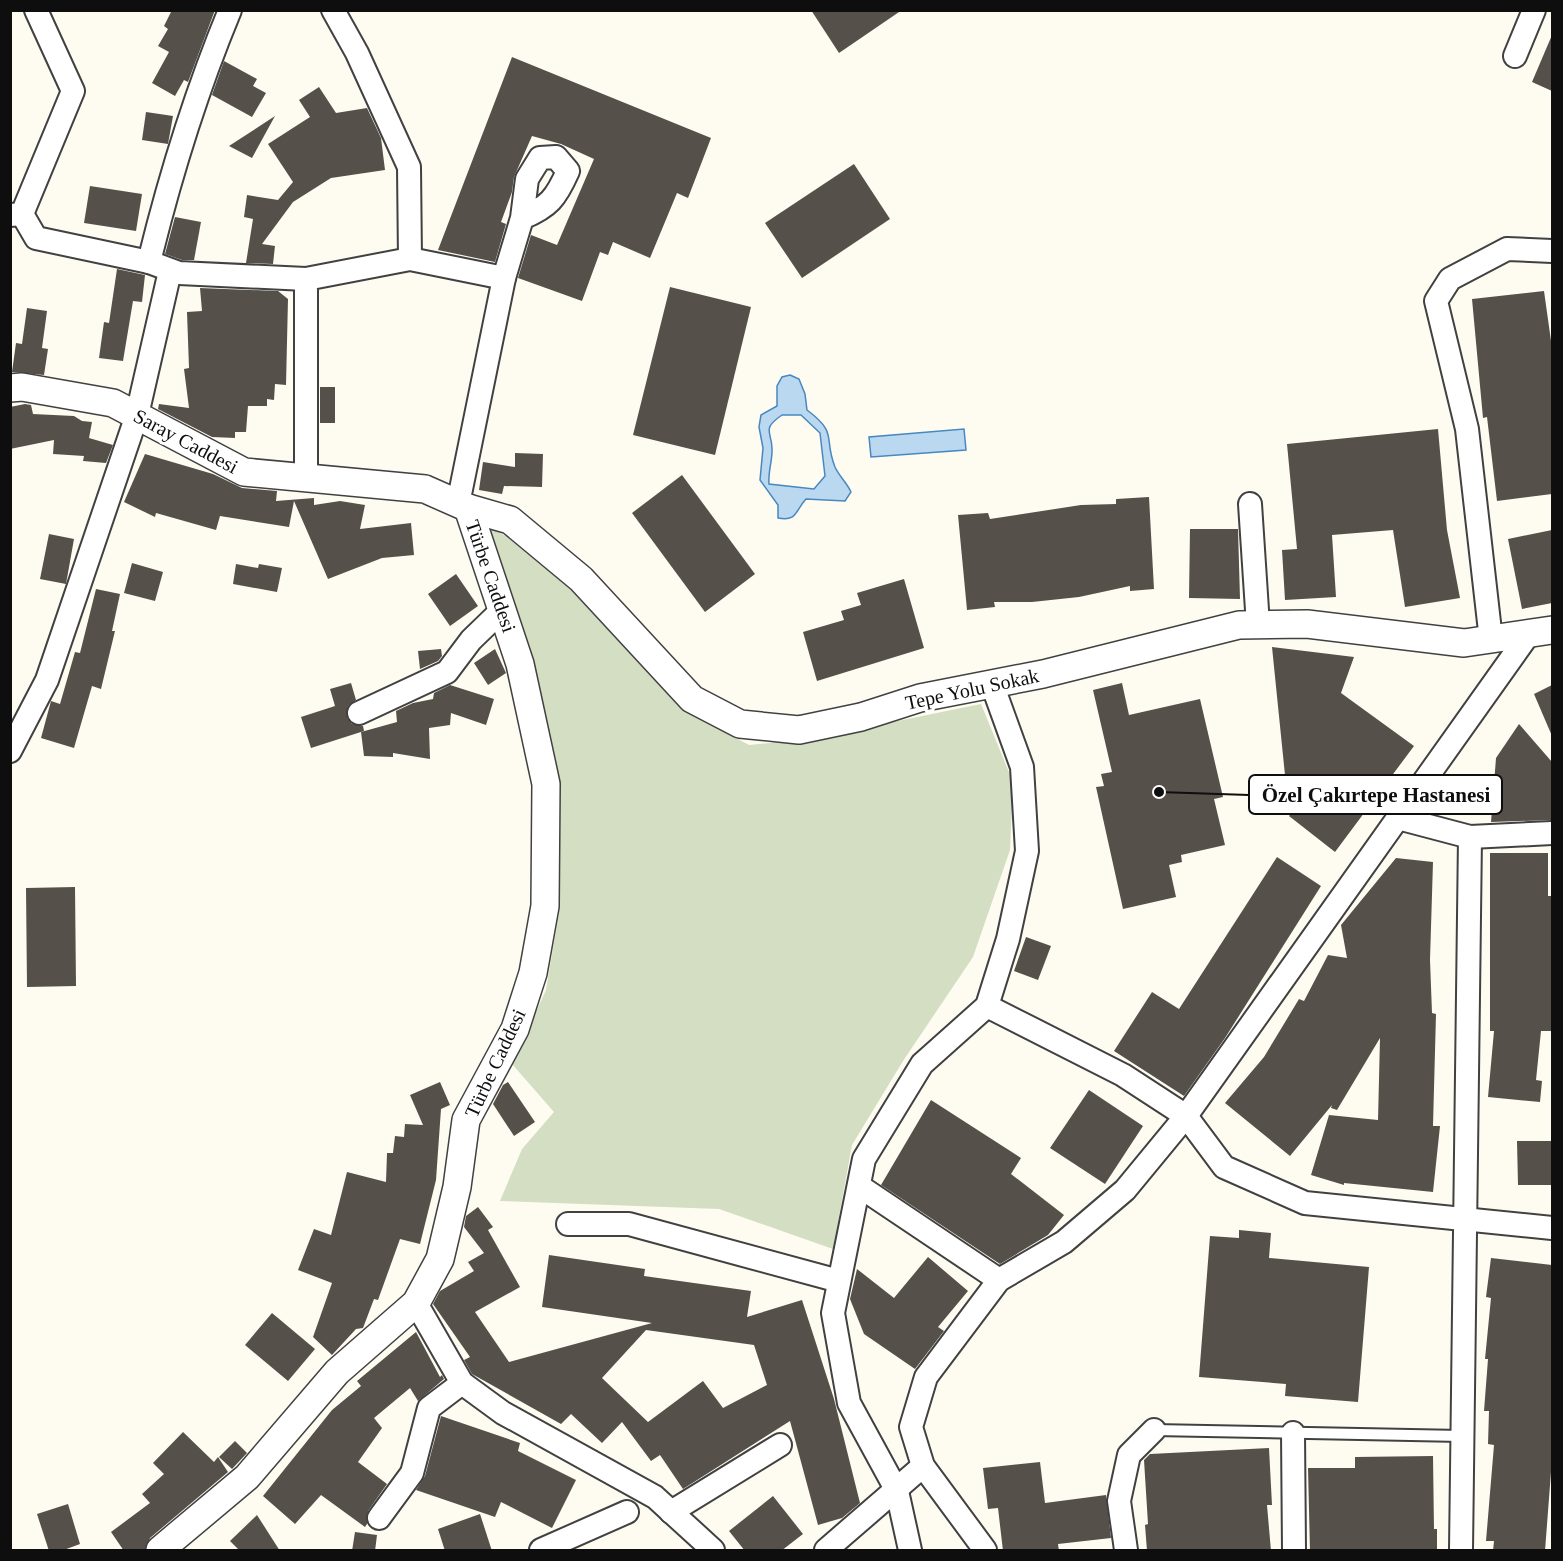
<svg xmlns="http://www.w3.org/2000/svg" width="1563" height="1561" font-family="Georgia,serif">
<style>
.cemetery{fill:#d3dec3}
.water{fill:#bad8f0;stroke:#4887c0;stroke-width:1.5;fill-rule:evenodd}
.building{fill:#56504b;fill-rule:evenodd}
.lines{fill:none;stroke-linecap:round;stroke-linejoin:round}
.service-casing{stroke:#414141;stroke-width:14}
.minor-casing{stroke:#414141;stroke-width:26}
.tertiary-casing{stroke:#414141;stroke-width:30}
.service{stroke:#fff;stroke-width:10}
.minor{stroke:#fff;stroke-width:22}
.tertiary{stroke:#fff;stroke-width:27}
.labels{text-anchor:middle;stroke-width:6;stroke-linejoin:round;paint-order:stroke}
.street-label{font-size:20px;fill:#0e0e0e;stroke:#fff}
.leader{fill:none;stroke:#0e0e0e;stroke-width:2}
.callout-dot{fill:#0e0e0e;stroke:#fff;stroke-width:2}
.callout{fill:#fff;stroke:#0e0e0e;stroke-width:2}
.callout-label{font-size:21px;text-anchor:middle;font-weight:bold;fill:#0e0e0e}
</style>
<rect width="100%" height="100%" fill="#fefcf0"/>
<!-- cemetery -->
<path class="cemetery" d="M488 526 516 542 602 617 681 709 749 745 809 739 981 704 1013 782 1010 850 973 957 903 1061 852 1145 833 1249 719 1209 500 1201 522 1149 554 1112 512 1064 546 990 559 913 556 780Z"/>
<!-- water -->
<g class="water">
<path d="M790 375 799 379 805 394 807 410C839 434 823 437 835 467 839 476 847 483 851 492L845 501 806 499C795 511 797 522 778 518V505L760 480 763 448 759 427 761 415 777 406V386L782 377ZM782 415H801L820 433 825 476 814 489 769 484C768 472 772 462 772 451 773 432 760 430 782 415Z"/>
<path d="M964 429 966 450 871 457 869 437Z"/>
</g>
<!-- building -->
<g class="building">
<path d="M172 10H215L188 82 184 80 175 96 152 83 169 52 158 46 168 29 164 26Z"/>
<path d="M811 10H902L839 53Z"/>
<path d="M1552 35V91L1532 82Z"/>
<path d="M512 57 711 138 688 198 677 193 650 258 613 242 608 255 600 252 582 301 518 278 531 235 557 245 594 159 561 144 532 136 514 177 512 192 501 222 506 224 495 262 438 250Z"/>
<path d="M224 61 257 79 253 86 266 93 252 117 212 95Z"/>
<path d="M319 87 336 113 367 108 381 138 385 170 331 178 293 202 262 244 275 246 273 264 246 263 253 219 244 217 247 195 278 200 293 182 268 144 310 117 299 100Z"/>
<path d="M146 112 173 116 168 144 142 140Z"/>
<path d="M275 116 252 158 229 146Z"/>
<path d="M854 164 890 219 802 278 765 223Z"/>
<path d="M90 186 142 194 136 231 84 223Z"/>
<path d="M175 217 201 222 194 260H182L165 254Z"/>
<path d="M117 269 145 275 142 302 133 301 123 361 99 358 104 322 109 323Z"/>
<path d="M670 287 751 307 715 455 633 435Z"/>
<path d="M200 288 278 291 288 299 286 385 275 384 274 400 267 399V406H248L246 432H235V438L212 437 158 409 159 404 189 408 184 369 189 368 187 312 202 311Z"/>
<path d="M1544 291 1552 348V494L1497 501 1487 417 1483 418 1472 299Z"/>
<path d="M27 308 47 311 42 348 48 349 44 375 12 372 16 343 22 344Z"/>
<rect x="320" y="387" width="15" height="36"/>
<path d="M25 404 31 405 33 414 74 416 82 421 92 422 89 438 113 445 106 463 83 461 84 456 53 454 54 440 10 449V407Z"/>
<path d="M1438 429 1447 530 1460 598 1405 607 1393 530 1332 535 1336 597 1285 600 1282 550 1297 549 1287 444Z"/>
<path d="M515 453 543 454 542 487 504 486 502 494 479 490 483 462 515 467Z"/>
<path d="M145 454 213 474 242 488 277 491 276 501 314 498V505L340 501 365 505 360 529 411 523 414 555 382 558 328 579 294 501 289 527 220 516 216 530 156 513 155 517 124 502Z"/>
<path d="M682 475 755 574 705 612 632 513Z"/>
<path d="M1149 497 1154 589 1130 591V586L1079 597 1032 602H994L995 607 967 610 958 515 988 513 990 519 1081 505 1116 504V499Z"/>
<path d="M1190 529H1238L1240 599 1189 598Z"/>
<path d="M1552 530V603L1522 609 1508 539Z"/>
<path d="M49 534 74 539 66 584 40 579Z"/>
<path d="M132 563 163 572 155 601 124 593Z"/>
<path d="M236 564 258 568 259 564 282 568 277 592 233 584Z"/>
<path d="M456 574 478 606 450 626 428 594Z"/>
<path d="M904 579 924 648 817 681 803 632 844 620 841 611 861 605 857 593Z"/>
<path d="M96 589 120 594 112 631H115L101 689 92 686 74 748 41 738 51 701 60 704 75 652 80 653Z"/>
<path d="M1272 647 1354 657 1341 693 1414 746 1335 852 1289 816 1311 788 1286 785Z"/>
<path d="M441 649 442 656 438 661 420 669 418 651Z"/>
<path d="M495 649 506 673 488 685 474 663Z"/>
<path d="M351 683 356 700 348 706 347 718 352 724 363 726 364 731 311 748 301 717 335 706 330 689Z"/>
<path d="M1122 683 1129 715 1200 699 1223 797 1214 799 1225 845 1181 855 1182 862 1169 865 1176 897 1123 909 1096 787 1104 786 1101 774 1112 772 1093 690Z"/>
<path d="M450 685 494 699 486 725 451 713 450 725 429 728 430 759 393 753V757L364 756 361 732 397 722 396 711 413 703 433 699 434 693Z"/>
<path d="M1552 685V736L1534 694Z"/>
<path d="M1519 724 1552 762V820L1491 822 1496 758Z"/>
<path d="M1490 853H1548V896H1552V1031H1541L1536 1080 1542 1081 1540 1102 1488 1097 1494 1031H1490Z"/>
<path d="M1277 857 1321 886 1225 1038 1184 1096 1114 1051 1152 992 1179 1009Z"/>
<path d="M1396 858 1433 862 1430 960 1432 1013 1436 1014 1433 1126H1440L1433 1192 1344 1183V1185L1311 1175 1329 1115 1378 1120 1380 1038 1337 1110 1331 1108 1332 1105 1290 1156 1225 1103 1264 1057 1299 999 1304 1001 1328 955 1347 958 1341 925Z"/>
<path d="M75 887 76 986 27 987 26 888Z"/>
<path d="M1026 937 1051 946 1038 980 1014 971Z"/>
<path d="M440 1082 450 1105 441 1109 436 1180 420 1244 400 1239 378 1300 374 1299 363 1328 356 1329 332 1355 313 1337 332 1283 298 1270 314 1229 331 1235 347 1172 386 1182 387 1153H393L395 1136 404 1137 405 1124 423 1125 410 1095Z"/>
<path d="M508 1082 535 1122 514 1136 493 1104 503 1085Z"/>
<path d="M1089 1090 1143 1126 1105 1184 1050 1148Z"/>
<path d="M931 1100 1021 1158 1011 1174 1064 1215 1048 1235 1000 1264 881 1185Z"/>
<path d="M1517 1141H1552V1185H1518Z"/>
<path d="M478 1207 493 1227 488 1230 520 1287 475 1312 509 1362 652 1323 542 1307 549 1255 645 1269 644 1276 751 1291 747 1317 802 1300 834 1399 860 1503 842 1518 818 1525 790 1421 683 1489 660 1455 651 1461 622 1422 602 1443 571 1414 561 1424 472 1374 464 1360 470 1357 433 1304 440 1291 474 1271 468 1262 484 1253 464 1227 466 1216ZM646 1330 754 1345 767 1385 723 1408 703 1381 648 1422 602 1378Z"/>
<path d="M1239 1230 1271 1233 1269 1258 1369 1267 1358 1402 1285 1396 1286 1384 1199 1377 1210 1236 1239 1238Z"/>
<path d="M928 1257 968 1291 938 1327 944 1331 915 1369 864 1334 850 1299 857 1269 894 1298Z"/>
<path d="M1491 1258 1552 1265V1459L1545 1551H1493L1494 1541H1486L1494 1445 1488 1444 1489 1411H1484L1488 1359H1485L1491 1298 1486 1297Z"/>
<path d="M272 1313 315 1349 288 1381 245 1345Z"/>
<path d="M416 1332 440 1377 442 1375 444 1379 418 1401 410 1388 374 1418 382 1428 358 1462 387 1484 368 1511 367 1524 365 1527 321 1495 295 1524 263 1496 332 1410 361 1386 357 1381Z"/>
<path d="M441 1416 520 1443 518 1451 576 1480 552 1528 501 1502 495 1517 416 1490 425 1476Z"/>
<path d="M183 1432 214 1462 218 1457 228 1472 150 1538 145 1551H124L111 1532 150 1503 142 1494 164 1474 153 1463Z"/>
<path d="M235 1441 247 1453 232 1469 219 1457Z"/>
<path d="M1269 1448 1272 1505H1267L1271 1551H1147L1145 1525 1148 1524 1144 1460 1150 1454Z"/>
<path d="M1433 1456 1434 1529H1437V1551H1310L1308 1468H1355V1457Z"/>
<path d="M1040 1462 1045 1503 1106 1495 1111 1538 1058 1544 1059 1551H1003L998 1508 988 1509 983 1468Z"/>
<path d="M773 1496 803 1534 781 1551H745L729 1531Z"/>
<path d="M68 1504 80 1544 61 1551H49L37 1514Z"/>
<path d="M480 1514 492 1551H445L438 1529Z"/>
<path d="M257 1515 280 1551H240L230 1541Z"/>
<path d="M355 1532 377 1535 375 1551H352Z"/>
</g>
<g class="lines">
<!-- service casing -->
<g class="service-casing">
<path id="service" d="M1154 1430 1462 1436"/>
</g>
<!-- minor casing -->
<g class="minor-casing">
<g id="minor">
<path d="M333 10 357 53 409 167 410 259"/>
<path d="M1515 56 1534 10"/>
<path d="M22 214 36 238 149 262 179 273 306 279"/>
<path d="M10 215 22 214 73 91 36 10"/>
<path d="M149 262C170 176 196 92 230 10"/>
<path d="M504 278 522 218 527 179 540 158 556 157 568 171C556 198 549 207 522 218"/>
<path d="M306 478V279L410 259 504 278 458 504"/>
<path d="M1250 504 1258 625"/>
<path d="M1491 640 1467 429 1436 301 1450 279 1507 249 1552 251"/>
<path d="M359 713 447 672 471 640 502 610"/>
<path d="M10 751 47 680 137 415 170 271"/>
<path d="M1398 818 1470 837 1552 833"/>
<path d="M987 1006 1123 1075 1186 1116 1224 1167 1305 1203 1552 1228"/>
<path d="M859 1186 999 1280"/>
<path d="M568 1224H629L839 1281"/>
<path d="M416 1303 462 1383 503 1413 655 1497 713 1550"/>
<path d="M1293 1433 1294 1550"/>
<path d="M671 1512 780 1445"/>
<path d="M379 1518 412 1473 429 1408 462 1383"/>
<path d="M541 1550 627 1512"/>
<path d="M826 1550 923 1466"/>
<path d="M910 1550 897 1491 849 1403 833 1313 864 1159 922 1064 987 1006 1008 939 1027 851 1022 767 992 684"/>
<path d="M985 1550 923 1466 911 1427 926 1377 999 1280 1064 1242 1125 1190 1186 1116 1528 635"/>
<path d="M1126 1550 1119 1501 1129 1455 1154 1430"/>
<path d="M1461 1550 1470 837"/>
</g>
</g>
<!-- tertiary casing -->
<g class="tertiary-casing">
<g id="tertiary">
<path d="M10 388 22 387 113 403 244 472 425 489 468 508 510 520 581 579 692 699 740 724 799 730 861 717 920 698 1043 674 1239 625 1307 624 1464 643 1552 630"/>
<path d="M160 1550 247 1477 337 1372 416 1303 440 1259 457 1187 466 1120 515 1029 533 973 545 906 546 784 520 664 468 508"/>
</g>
</g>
<!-- service -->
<use href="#service" class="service"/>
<!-- minor -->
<use href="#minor" class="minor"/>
<!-- tertiary -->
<use href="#tertiary" class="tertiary"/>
</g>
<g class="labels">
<!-- street labels -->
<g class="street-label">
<text transform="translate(186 441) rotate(28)" y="7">Saray Caddesi</text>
<text transform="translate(491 576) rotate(71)" y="7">Türbe Caddesi</text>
<text transform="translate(972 689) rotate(-12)" y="7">Tepe Yolu Sokak</text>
<text transform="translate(495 1063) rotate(-65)" y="7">Türbe Caddesi</text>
</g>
</g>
<!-- callouts -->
<path class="leader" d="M1159 792L1249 795"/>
<circle class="callout-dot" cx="1159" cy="792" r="6"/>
<rect class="callout" x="1249" y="775" width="253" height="39" rx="6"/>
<g class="callout-label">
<text x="1376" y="802">Özel Çakırtepe Hastanesi</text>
</g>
<!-- border -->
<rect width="1563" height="1561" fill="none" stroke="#0e0e0e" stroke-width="24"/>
</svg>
